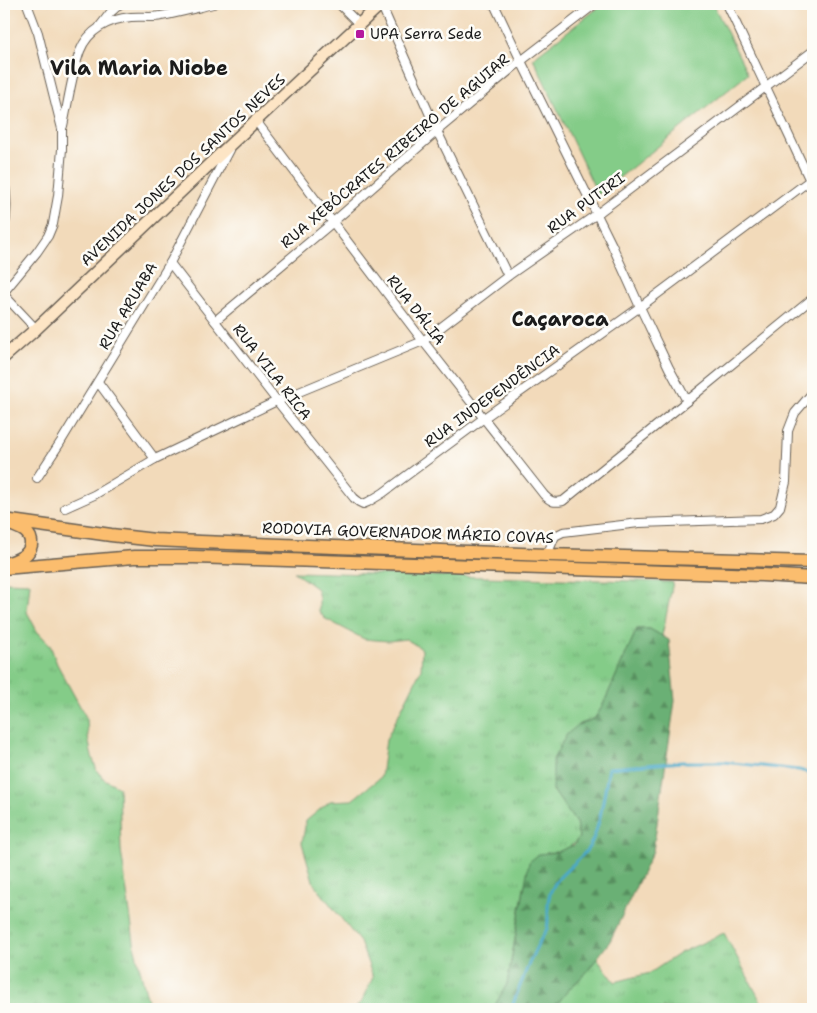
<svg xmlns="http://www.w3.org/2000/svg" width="817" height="1013" font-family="'Shantell Sans',sans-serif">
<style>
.grass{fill:url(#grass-tufts);stroke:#507452}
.forest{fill:url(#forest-firs);stroke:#446648}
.pitch{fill:#84cc88;stroke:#507452}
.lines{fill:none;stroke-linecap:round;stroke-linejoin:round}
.stream{stroke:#4aa9c9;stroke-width:3}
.street-casing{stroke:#675e53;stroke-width:10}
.secondary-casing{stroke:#675e53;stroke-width:14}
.primary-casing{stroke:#675e53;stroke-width:15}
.street{stroke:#fff;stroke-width:8}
.secondary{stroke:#fde5c5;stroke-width:11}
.primary{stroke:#fbbd6e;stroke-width:12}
.poi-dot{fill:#b5179e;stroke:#fdfcf7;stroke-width:2}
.labels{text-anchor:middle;stroke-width:5;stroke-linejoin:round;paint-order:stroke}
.poi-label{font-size:15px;fill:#1c1c1c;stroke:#fdfcf7;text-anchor:start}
.street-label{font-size:15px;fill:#1c1c1c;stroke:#fdfcf7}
.district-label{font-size:20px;font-weight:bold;fill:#1c1c1c;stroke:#fdfcf7}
</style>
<defs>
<pattern id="grass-tufts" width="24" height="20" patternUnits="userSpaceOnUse" patternTransform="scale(1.25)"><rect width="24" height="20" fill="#84cc88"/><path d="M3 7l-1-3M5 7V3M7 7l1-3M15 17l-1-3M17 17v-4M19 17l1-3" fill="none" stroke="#71af75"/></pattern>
<pattern id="forest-firs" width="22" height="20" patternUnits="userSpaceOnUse" patternTransform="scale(1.25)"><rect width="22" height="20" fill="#6bb074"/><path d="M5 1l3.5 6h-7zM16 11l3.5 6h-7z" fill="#578e5e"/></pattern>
</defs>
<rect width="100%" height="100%" fill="#fdfcf7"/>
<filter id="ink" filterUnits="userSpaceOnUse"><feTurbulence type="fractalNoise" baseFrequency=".02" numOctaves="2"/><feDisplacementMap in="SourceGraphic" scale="10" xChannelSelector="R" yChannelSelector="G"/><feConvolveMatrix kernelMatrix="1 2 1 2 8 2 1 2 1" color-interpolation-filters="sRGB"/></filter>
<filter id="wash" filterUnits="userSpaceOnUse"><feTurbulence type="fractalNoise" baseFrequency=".0096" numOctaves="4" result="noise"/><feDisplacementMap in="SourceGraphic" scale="20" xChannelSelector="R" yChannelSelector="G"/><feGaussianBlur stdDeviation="1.12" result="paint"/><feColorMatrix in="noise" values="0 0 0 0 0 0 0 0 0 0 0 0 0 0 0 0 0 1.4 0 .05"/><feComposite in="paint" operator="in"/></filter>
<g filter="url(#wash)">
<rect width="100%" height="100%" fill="#f2daba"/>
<!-- grass -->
<g class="grass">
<path d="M294 572 673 582 662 636 650 629H637L602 707 594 719 578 725 553 790 576 823 579 837C569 852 555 852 539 854L524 887 507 984 493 1009H355L362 1002 373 977 360 942 314 884 302 843 306 821 330 801 352 800 381 777 386 740 421 670 422 649 406 639 388 641 364 639 324 618 319 611V598L317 589Z"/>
<path d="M4 582 30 583 27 612 37 631 50 645 57 664 87 719 88 736 91 753 97 771 104 779 119 787 121 850 135 949 150 1009H4Z"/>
<path d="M724 933 765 1009H553L570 988 586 973 597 958 615 982 650 973 680 953Z"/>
</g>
<!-- forest -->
<path class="forest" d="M637 629H650L669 640 675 701 653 851 610 941 586 973 570 988 553 1009H493L507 984 529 862 539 854 557 852 574 845 579 837 576 823 553 790V759L567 734 578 725 594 719 602 707Z"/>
<!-- pitch -->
<path class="pitch" d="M603 4H713L748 74 598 195 533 58Z"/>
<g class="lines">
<!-- stream -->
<path class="stream" d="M511 1009C522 982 531 953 547 929 550 916 545 904 551 891 558 873 579 863 589 847 601 827 604 792 609 768L682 762H723L799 770 813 774"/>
</g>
</g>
<g filter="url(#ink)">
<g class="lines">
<!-- street casing -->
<g class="street-casing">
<g id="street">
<path d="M339 4 359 24"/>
<path d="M381 4 437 131 508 276"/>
<path d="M494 4 521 61 612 245 640 307 669 368 687 401"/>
<path d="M727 4 813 187"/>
<path d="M100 26 110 13 120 4"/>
<path d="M256 121 423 341 544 495C551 502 554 503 563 501L687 401 813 298"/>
<path d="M63 126C68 103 72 73 80 51 88 30 109 19 131 17 141 16 152 18 161 16 179 13 196 8 213 4"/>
<path d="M4 179C7 196 8 212 4 229"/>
<path d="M170 263 277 401 354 498 359 502 363 504 368 502 383 493 484 418 640 307 813 178"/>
<path d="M4 292 37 252 48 236 53 224 58 196 62 149V129L38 33 27 4"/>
<path d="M4 295 36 329"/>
<path d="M215 321 332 223 437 131 521 61 595 4"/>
<path d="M98 382 155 459"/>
<path d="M37 478 60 443 170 263 229 150"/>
<path d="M65 508 94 495 155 459 277 401 423 341 508 276 597 214 813 51"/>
<path d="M547 555 555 536 563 532 639 523 761 519 774 514 780 507 786 482 788 431 795 413 813 392"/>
</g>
</g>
<!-- secondary casing -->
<g class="secondary-casing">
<path id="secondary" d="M4 357 36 329 233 142 381 4"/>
</g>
<!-- primary casing -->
<g class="primary-casing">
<g id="primary">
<path d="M4 520 111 535 155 540 201 542 547 555 813 562"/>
<path d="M4 565C11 562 19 560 25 555 29 552 30 549 31 545 32 532 21 528 10 524"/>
<path d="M4 568 134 557H194L762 575 813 578"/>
</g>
</g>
<!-- street -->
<use href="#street" class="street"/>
<!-- secondary -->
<use href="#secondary" class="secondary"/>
<!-- primary -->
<use href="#primary" class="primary"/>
</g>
</g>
<!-- markers -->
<rect class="poi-dot" x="355" y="29" width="10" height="10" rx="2.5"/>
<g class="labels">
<!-- poi labels -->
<g class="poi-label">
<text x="370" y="39">UPA Serra Sede</text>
</g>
<!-- street labels -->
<g class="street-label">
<text transform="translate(395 151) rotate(-40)" y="5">RUA XEBÓCRATES RIBEIRO DE AGUIAR</text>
<text transform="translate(183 170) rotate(-43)" y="5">AVENIDA JONES DOS SANTOS NEVES</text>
<text transform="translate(586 203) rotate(-36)" y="5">RUA PUTIRI</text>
<text transform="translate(128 306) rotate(-59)" y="5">RUA ARUABA</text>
<text transform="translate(416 310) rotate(52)" y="5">RUA DÁLIA</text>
<text transform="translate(272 372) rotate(52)" y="5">RUA VILA RICA</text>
<text transform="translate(492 396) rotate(-36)" y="5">RUA INDEPENDÊNCIA</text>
<text transform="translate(408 533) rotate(2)" y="5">RODOVIA GOVERNADOR MÁRIO COVAS</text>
</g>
<!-- district labels -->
<g class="district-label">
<text x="139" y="75">Vila Maria Niobe</text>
<text x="560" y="326">Caçaroca</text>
</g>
</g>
<!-- margin -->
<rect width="817" height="1013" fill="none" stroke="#fdfcf7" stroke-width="20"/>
</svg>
